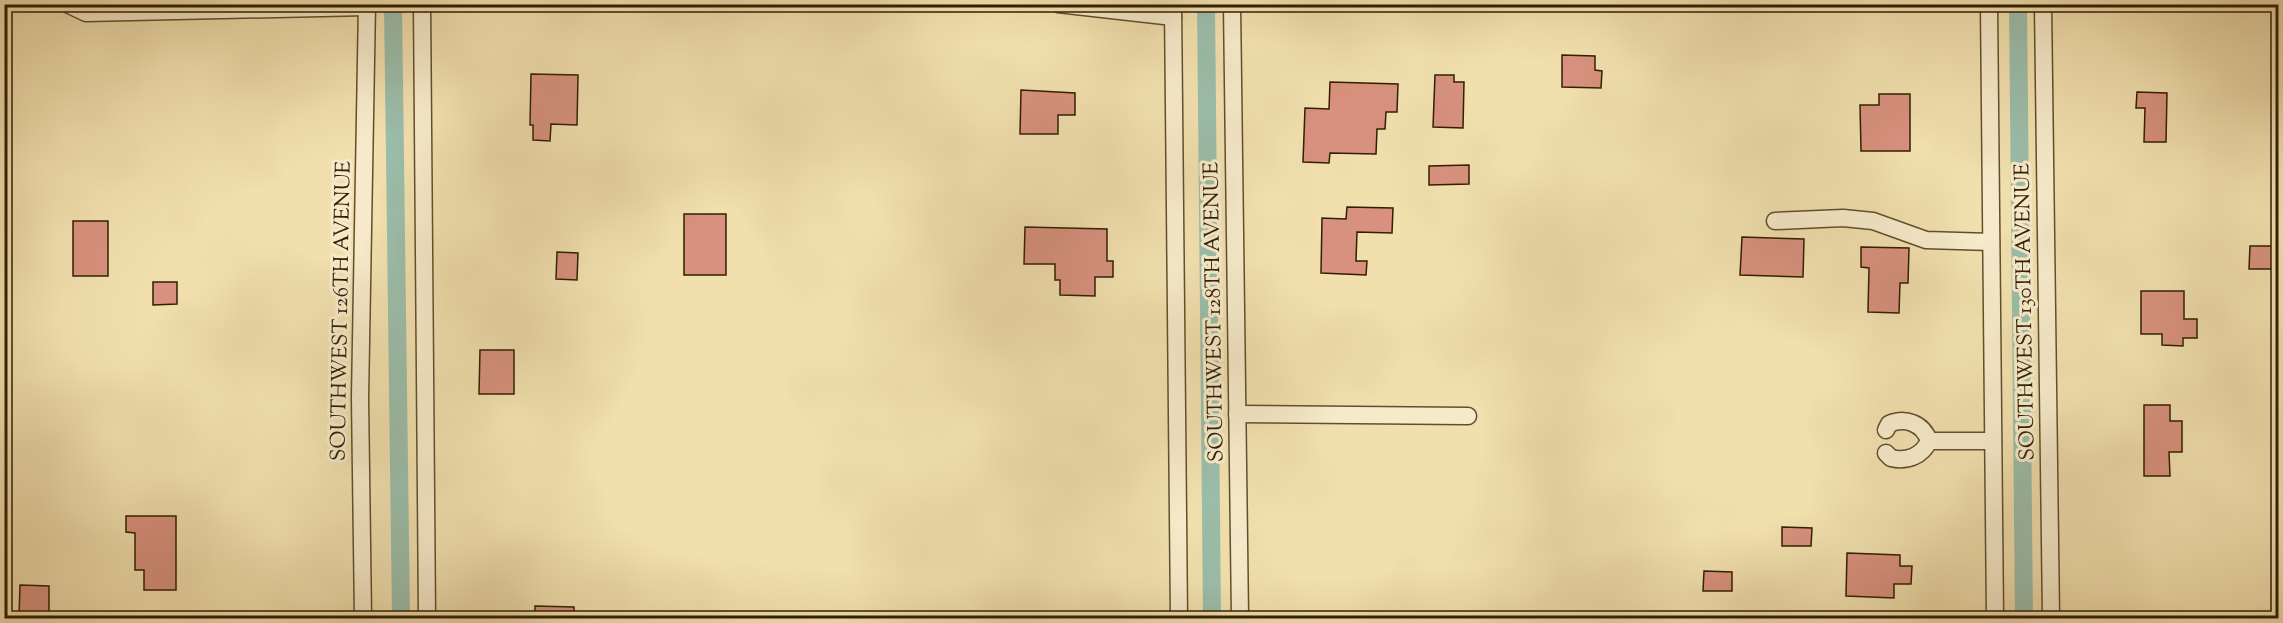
<svg xmlns="http://www.w3.org/2000/svg" width="2283" height="623" font-family="'Sorts Mill Goudy',serif">
<style>
.lines{fill:none;stroke-linecap:round;stroke-linejoin:round}
.canal{stroke:#9bbda9;stroke-width:18}
.building{fill:#d7917e;stroke:#311f01;stroke-width:1.5}
.minor-casing{stroke:#614f2c;stroke-width:19}
.minor{stroke:#f6eaca;stroke-width:16}
.labels{text-anchor:middle;stroke-width:6;stroke-linejoin:round;paint-order:stroke}
.street-label{font-size:21px;fill:#311f01;stroke:#f6eaca}
</style>
<rect width="100%" height="100%" fill="#f1dfae"/>
<filter id="stains"><feTurbulence type="fractalNoise" baseFrequency=".00333" numOctaves="4"/><feColorMatrix values="0 0 0 0 .2 0 0 0 0 .09 0 0 0 0 .02 0 0 0 .5 -.17"/></filter>
<radialGradient id="worn" r=".72"><stop offset=".6" stop-color="#630" stop-opacity="0"/><stop offset="1" stop-color="#630" stop-opacity=".3"/></radialGradient>
<g class="lines">
<!-- canal -->
<g class="canal">
<path d="M393 4 401 618"/>
<path d="M1206 4 1212 618"/>
<path d="M2018 4 2024 618"/>
</g>
</g>
<!-- building -->
<g class="building">
<path d="M1562 55 1595 56V70L1602 71 1601 88 1562 87Z"/>
<path d="M531 74 578 75 577 125 551 124 550 141 533 140V125H530Z"/>
<path d="M1435 75H1454V82H1464L1463 128 1433 127Z"/>
<path d="M1330 82 1398 84 1397 112H1386L1385 129H1377L1376 154 1330 153 1329 163 1303 162 1305 108 1329 109Z"/>
<path d="M1021 90 1075 93V115H1058V134H1020Z"/>
<path d="M2137 92 2167 93 2166 142H2144L2145 108H2136Z"/>
<path d="M1879 94H1910V151H1861L1860 105H1879Z"/>
<path d="M1469 165V184L1429 185V166Z"/>
<path d="M1347 207 1393 208 1392 233 1357 232 1356 261H1367L1366 275 1321 273 1322 218 1346 219Z"/>
<rect x="684" y="214" width="42" height="61"/>
<rect x="73" y="221" width="35" height="55"/>
<path d="M1025 227 1107 229V261H1113V277H1095V296L1060 295V280H1055V264H1024Z"/>
<path d="M1742 237 1804 239 1803 277 1740 275Z"/>
<path d="M2250 246H2278V269H2249Z"/>
<path d="M1861 247 1909 248 1908 283H1900L1899 313 1868 312 1869 268 1861 267Z"/>
<path d="M557 252 578 253 577 280 556 279Z"/>
<path d="M153 282H177V304L153 305Z"/>
<path d="M2141 291H2184V319H2197V338H2183V346L2162 345V334H2141Z"/>
<path d="M480 350H514V394H479Z"/>
<path d="M2144 405H2170V421H2182V452H2169L2170 476H2144Z"/>
<path d="M126 516H176V590H144V570H135V533L126 532Z"/>
<path d="M1782 527 1812 528 1811 546H1782Z"/>
<path d="M1847 553 1900 555V566H1912L1911 584H1894V598L1846 596Z"/>
<path d="M1704 571 1732 572V591H1703Z"/>
<path d="M20 585 49 586V617L19 616Z"/>
<path d="M535 606 574 607V618H535Z"/>
</g>
<g class="lines">
<!-- minor casing -->
<g class="minor-casing">
<g id="minor">
<path d="M67 4 86 13 367 7"/>
<path d="M422 4 427 618"/>
<path d="M1058 4 1173 17"/>
<path d="M1173 4 1179 618"/>
<path d="M1232 4 1240 618"/>
<path d="M1989 4 1995 618"/>
<path d="M2043 4 2051 618"/>
<path d="M1775 221 1843 218 1873 221 1926 240 1991 242"/>
<path d="M1237 414 1468 416"/>
<path d="M1886 430 1889 424C1905 417 1923 423 1929 441"/>
<path d="M1886 453 1891 458C1907 462 1922 456 1929 441H1993"/>
<path d="M363 618 360 398 367 4"/>
</g>
</g>
<!-- minor -->
<use href="#minor" class="minor"/>
</g>
<g class="labels">
<!-- street labels -->
<g class="street-label">
<text transform="translate(340 311) rotate(-89)" y="7">SOUTHWEST 126TH AVENUE</text>
<text transform="translate(1213 312) rotate(-91)" y="7">SOUTHWEST 128TH AVENUE</text>
<text transform="translate(2024 312) rotate(-91)" y="7">SOUTHWEST 130TH AVENUE</text>
</g>
</g>
<!-- margin -->
<rect width="2283" height="623" fill="none" stroke="#f1dfae" stroke-width="24"/>
<rect x="6" y="6" width="2271" height="611" fill="none" stroke="#311f01" stroke-width="3"/>
<rect x="12" y="12" width="2259" height="599" fill="none" stroke="#311f01" stroke-width="1.5"/>
<rect width="100%" height="100%" filter="url(#stains)"/>
<rect width="100%" height="100%" fill="url(#worn)"/>
</svg>
